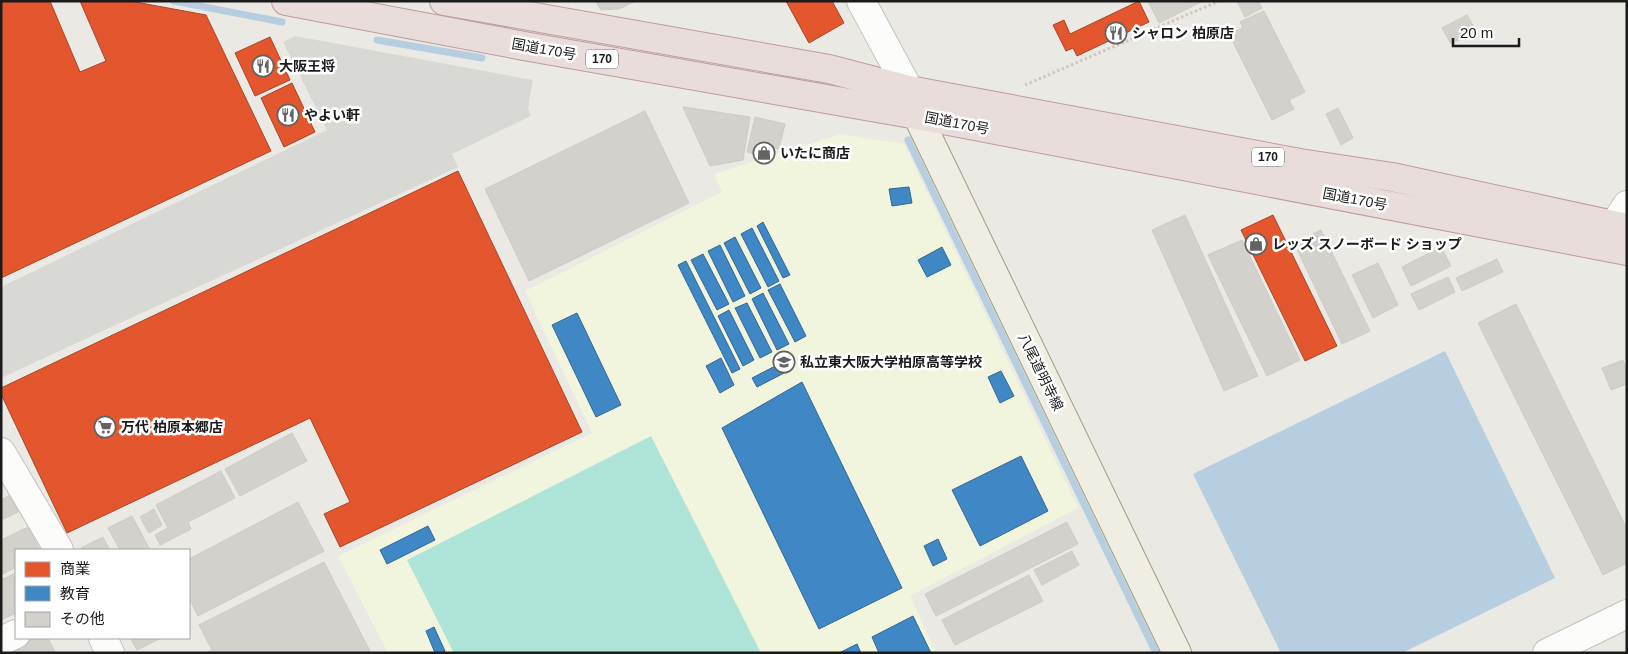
<svg xmlns="http://www.w3.org/2000/svg" width="1628" height="654" font-family="Arial,'Noto Sans JP',sans-serif">
<style>
.education{fill:#f1f5dd}
.pitch{fill:#ade4d7}
.parking{fill:#d8d8d5}
.water{fill:#b6cedf}
.shops{fill:#e4572e;stroke:#a84528}
.schools{fill:#3f88c5;stroke:#346792}
.lines{fill:none;stroke-linecap:round;stroke-linejoin:round}
.stream{stroke:#b6cedf;stroke-width:7}
.building{fill:#d2d1cc;stroke:#cdcbc5}
.minor-casing{stroke:#c2c2bf;stroke-width:30}
.major-casing{stroke:#a09c81;stroke-width:30}
.highway-casing{stroke:#c09b9e;stroke-width:30}
.path{stroke:#d2c6c1;stroke-width:3;stroke-dasharray:2.5 2.5;stroke-linecap:butt}
.minor{stroke:#fcfcfb;stroke-width:28}
.major{stroke:#f0ede3;stroke-width:28}
.highway{stroke:#e9dddc;stroke-width:28}
.labels{text-anchor:middle;stroke-width:5;stroke-linejoin:round;paint-order:stroke}
.shield{fill:#fff;stroke:#5f5f5f;stroke-width:1}
.shield-label{font-size:12px;font-weight:bold;fill:#1b1b1b}
.poi-label{font-size:14px;font-weight:bold;fill:#1b1b1b;stroke:#fff;text-anchor:start}
.street-label{font-size:14px;fill:#1b1b1b;stroke:#fff}
</style>
<rect width="100%" height="100%" fill="#eae9e3"/>
<!-- education -->
<path class="education" d="M841 134 904 144 1078 508 910 596 936 653H388L338 556 592 433 525 291 722 192 714 174Z"/>
<!-- pitch -->
<path class="pitch" d="M651 436 761 653H454L407 560Z"/>
<!-- parking -->
<path class="parking" d="M295 36 533 80 529 102 528 109 531 116 452 154 458 167 1 378V287L327 130 283 42Z"/>
<!-- water -->
<path class="water" d="M1445 351 1555 578 1402 653H1281L1193 474Z"/>
<!-- shops -->
<g class="shops">
<path d="M1 1H50L80 72 106 61 80 1H130L206 15 271 151 1 278Z"/>
<path d="M786 1H832L844 23 809 43Z"/>
<path d="M1139 1 1149 22 1077 56 1073 48 1066 51 1053 25 1064 20 1070 34Z"/>
<path d="M270 37 290 80 255 96 235 53Z"/>
<path d="M292 83 315 132 284 147 261 98Z"/>
<path d="M458 171 582 432 340 547 324 514 350 502 310 418 67 533 1 394V388Z"/>
<path d="M1273 215 1337 346 1305 361 1241 230Z"/>
</g>
<!-- schools -->
<g class="schools">
<path d="M909 187 912 203 892 206 889 189Z"/>
<path d="M763 222 790 275 783 278 757 226Z"/>
<path d="M752 228 779 281 768 287 741 234Z"/>
<path d="M735 237 761 288 750 294 724 243Z"/>
<path d="M720 245 745 296 733 302 708 251Z"/>
<path d="M942 247 951 265 927 277 918 260Z"/>
<path d="M703 254 729 304 717 310 691 260Z"/>
<path d="M686 261 740 369 732 373 678 265Z"/>
<path d="M780 284 806 336 795 342 768 290Z"/>
<path d="M763 293 789 344 777 350 752 299Z"/>
<path d="M747 303 772 352 760 358 735 308Z"/>
<path d="M729 310 754 360 743 366 718 316Z"/>
<path d="M577 313 621 405 596 417 552 325Z"/>
<path d="M721 358 734 385 720 393 706 366Z"/>
<path d="M783 362 788 371 757 387 752 378Z"/>
<path d="M1001 371 1014 396 1000 403 988 377Z"/>
<path d="M802 382 902 588 819 629 722 428Z"/>
<path d="M1021 456 1048 511 980 546 952 490Z"/>
<path d="M428 526 435 540 387 564 380 550Z"/>
<path d="M938 539 947 559 933 566 924 546Z"/>
<path d="M913 616 931 653H879L872 637Z"/>
<path d="M434 627 445 651 442 653H435L426 631Z"/>
<path d="M857 644 861 653H839Z"/>
</g>
<g class="lines">
<!-- stream -->
<g class="stream">
<path d="M174 1 282 22"/>
<path d="M377 40 482 58"/>
<path d="M908 140 1156 653"/>
</g>
</g>
<!-- building -->
<g class="building">
<path d="M596 1H636L619 9 601 10Z"/>
<path d="M1148 1H1203L1159 23Z"/>
<path d="M1237 1H1259L1262 8 1245 17Z"/>
<path d="M1264 11 1305 92 1289 100 1294 109 1272 120 1229 34 1243 28 1240 22Z"/>
<path d="M1467 15 1476 31 1451 44 1442 28Z"/>
<path d="M683 107 750 117 743 160 710 166Z"/>
<path d="M1338 108 1353 138 1341 145 1326 114Z"/>
<path d="M645 111 689 203 529 281 485 189Z"/>
<path d="M755 117 785 124 779 149 762 145 759 155 747 152Z"/>
<path d="M1185 215 1258 376 1224 391 1152 230Z"/>
<path d="M1321 230 1370 331 1342 344 1294 243Z"/>
<path d="M1242 240 1300 360 1267 376 1208 255Z"/>
<path d="M1441 247 1451 266 1411 286 1402 267Z"/>
<path d="M1497 259 1503 272 1462 291 1456 278Z"/>
<path d="M1378 263 1398 305 1373 318 1352 275Z"/>
<path d="M1448 277 1455 292 1419 310 1411 294Z"/>
<path d="M1516 304 1627 529V563L1603 575 1478 323Z"/>
<path d="M1623 360 1627 371V384L1611 390 1602 368Z"/>
<path d="M292 433 307 461 240 496 225 469Z"/>
<path d="M221 471 235 498 188 522 191 529 160 545 155 535 168 528 156 505Z"/>
<path d="M10 495 18 512 1 520V500Z"/>
<path d="M298 502 324 551 198 616 189 598V559Z"/>
<path d="M154 509 162 525 149 533 140 517Z"/>
<path d="M132 516 150 550H120L108 528Z"/>
<path d="M1067 522 1078 544 936 616 925 594Z"/>
<path d="M28 527 40 550H16V567L1 575V540Z"/>
<path d="M103 537 110 550H82L81 548Z"/>
<path d="M1072 551 1079 565 1042 585 1034 570Z"/>
<path d="M324 562 371 653H206L212 650 199 625Z"/>
<path d="M16 573V613L1 620V580Z"/>
<path d="M1029 575 1043 601 955 645 942 620Z"/>
<path d="M26 638H48L55 652 1 653Z"/>
<path d="M130 638H161L137 650Z"/>
</g>
<g class="lines">
<!-- minor casing -->
<g class="minor-casing">
<g id="minor">
<path d="M861 1 909 90"/>
<path d="M1614 225 1627 205"/>
<path d="M1 452 59 550"/>
<path d="M103 638 110 653"/>
<path d="M1 641 16 634"/>
<path d="M1547 653 1627 614"/>
</g>
</g>
<!-- major casing -->
<g class="major-casing">
<path id="major" d="M911 96 917 115 1177 653"/>
</g>
<!-- highway casing -->
<g class="highway-casing">
<g id="highway">
<path d="M286 1 524 46 917 115 1627 251"/>
<path d="M444 1 829 69 909 90 1300 163 1392 177 1627 228"/>
</g>
</g>
<!-- path -->
<path class="path" d="M1025 85 1219 1"/>
<!-- minor -->
<use href="#minor" class="minor"/>
<!-- major -->
<use href="#major" class="major"/>
<!-- highway -->
<use href="#highway" class="highway"/>
</g>
<!-- icons -->
<defs>
<g id="restaurant-ring" transform="scale(1.125)"><circle r="9.5" fill="#fff" stroke="#636361" stroke-width="1.5"/><path d="M-5-6h1v4h1v-4h1v4h1v-4h1v5L-1.5 .5V6h-2V.5L-5-1ZM5-6V6H3V1.5H1.5Q1.5-4 5-6Z" fill="#636361"/></g>
<g id="shop-ring" transform="scale(1.125)"><circle r="9.5" fill="#fff" stroke="#636361" stroke-width="1.5"/><path d="M-5-2.5h2.3a2.7 3.5 0 0 1 5.4 0H5L5.5 6h-11ZM-1.5-2.5h3a1.5 2.3 0 0 0-3 0Z" fill="#636361"/></g>
<g id="school-ring" transform="scale(1.125)"><circle r="9.5" fill="#fff" stroke="#636361" stroke-width="1.5"/><path d="M0-5L7-2L0 1L-7-2ZM-4 1L0 2.5L4 1V4Q0 6-4 4Z" fill="#636361"/></g>
<g id="supermarket-ring" transform="scale(1.125)"><circle r="9.5" fill="#fff" stroke="#636361" stroke-width="1.5"/><path d="M-6-5.5h2.5l.6 2H6L4.5 2H-2.5L-4.4-4H-6ZM-1.5 3.2a1.3 1.3 0 1 0 .1 0ZM3 3.2a1.3 1.3 0 1 0 .1 0Z" fill="#636361"/></g>
</defs>
<g fill-rule="evenodd">
<use href="#restaurant-ring" x="1116" y="33"/>
<use href="#restaurant-ring" x="263" y="66"/>
<use href="#restaurant-ring" x="288" y="115"/>
<use href="#shop-ring" x="764" y="153"/>
<use href="#shop-ring" x="1256" y="244"/>
<use href="#school-ring" x="784" y="362"/>
<use href="#supermarket-ring" x="105" y="427"/>
</g>
<g class="labels">
<!-- shield labels -->
<g class="shield">
<rect x="586" y="49.5" width="32" height="19" rx="4"/>
<rect x="1252" y="147.5" width="32" height="19" rx="4"/>
</g>
<g class="shield-label">
<text x="602" y="63">170</text>
<text x="1268" y="161">170</text>
</g>
<!-- poi labels -->
<g class="poi-label">
<text x="1132" y="38">シャロン 柏原店</text>
<text x="279" y="71">大阪王将</text>
<text x="304" y="120">やよい軒</text>
<text x="780" y="158">いたに商店</text>
<text x="1272" y="249">レッズ スノーボード ショップ</text>
<text x="800" y="367">私立東大阪大学柏原高等学校</text>
<text x="121" y="432">万代 柏原本郷店</text>
</g>
<!-- street labels -->
<g class="street-label">
<text transform="translate(544 49) rotate(10)" y="5">国道170号</text>
<text transform="translate(957 123) rotate(11)" y="5">国道170号</text>
<text transform="translate(1355 199) rotate(11)" y="5">国道170号</text>
<text transform="translate(1041 372) rotate(64)" y="5">八尾道明寺線</text>
</g>
</g>
<!-- border -->
<rect width="1628" height="654" fill="none" stroke="#1b1b1b" stroke-width="5"/>
<!-- legend -->
<rect x="15" y="549" width="175" height="90" fill="#ffffff" stroke="#a4a4a4"/>
<rect x="25" y="562" width="25" height="15" fill="#e4572e" stroke="#a4a4a4"/>
<text x="60" y="574" font-size="15" fill="#1b1b1b">商業</text>
<rect x="25" y="586" width="25" height="15" fill="#3f88c5" stroke="#a4a4a4"/>
<text x="60" y="599" font-size="15" fill="#1b1b1b">教育</text>
<rect x="25" y="612" width="25" height="15" fill="#d2d1cc" stroke="#a4a4a4"/>
<text x="60" y="624" font-size="15" fill="#1b1b1b">その他</text>
<!-- scale -->
<path d="M1453 38v8h66v-8" fill="none" stroke="#1b1b1b" stroke-width="2.5"/>
<text x="1460" y="38" font-size="15" fill="#1b1b1b" stroke="#ffffff" stroke-width="4" paint-order="stroke">20 m</text>
</svg>
